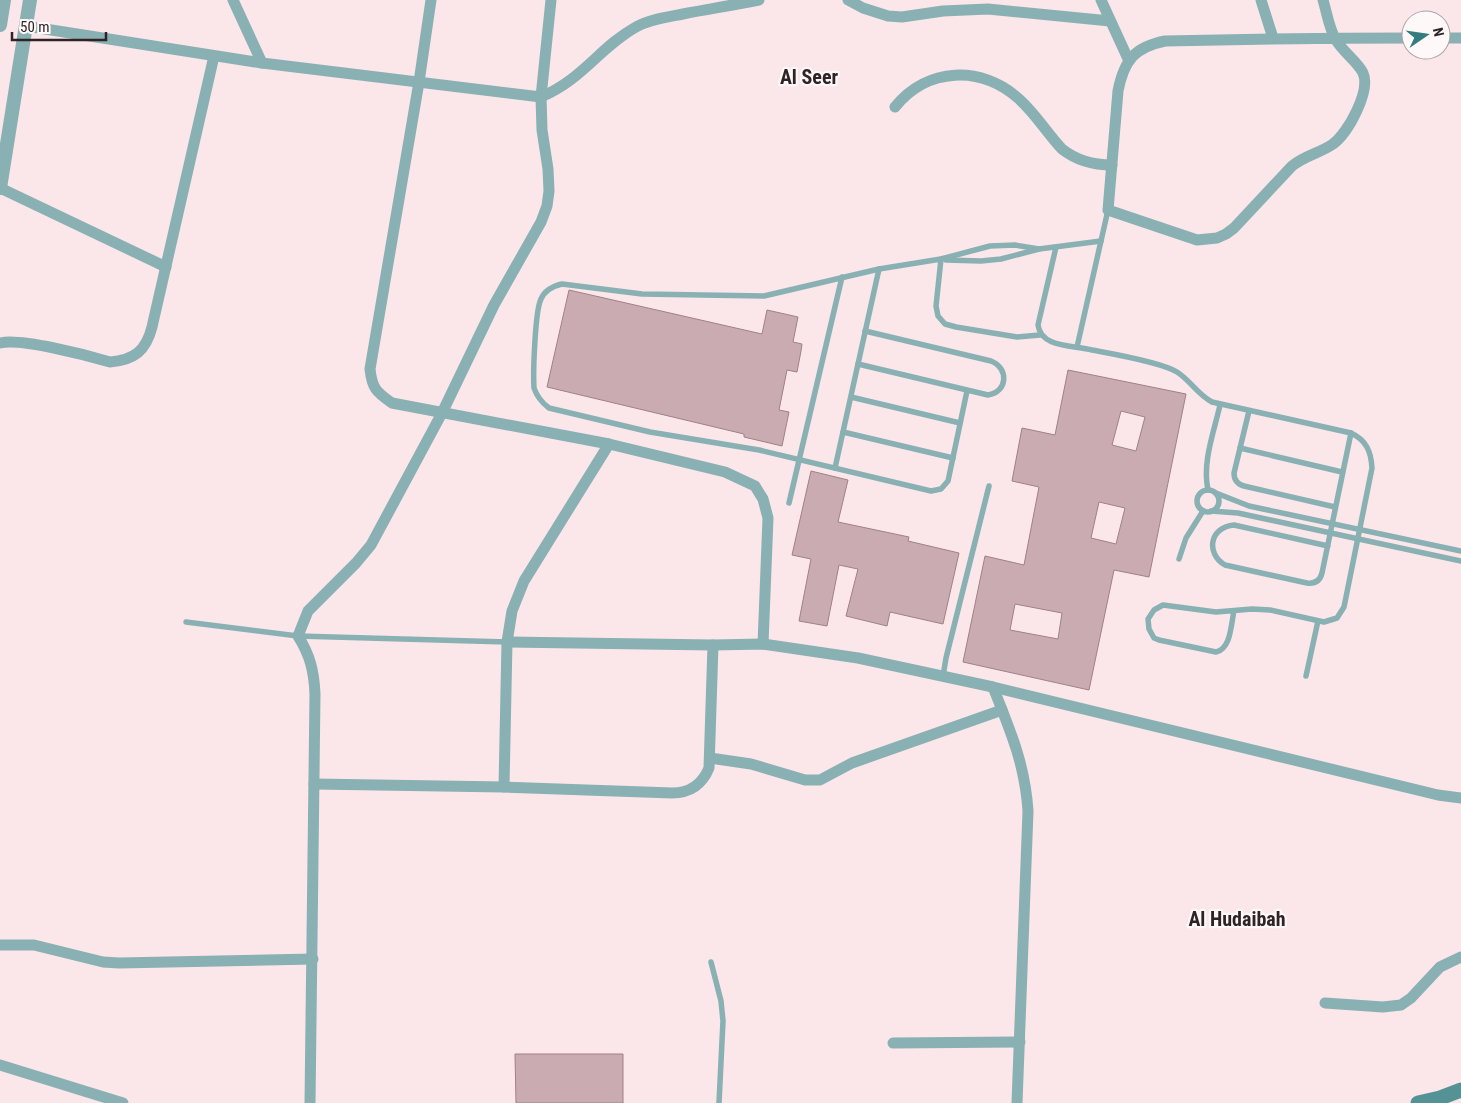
<svg xmlns="http://www.w3.org/2000/svg" width="1461" height="1103" font-family="'Roboto Condensed',sans-serif">
<style>
.building{fill:#cbabb2;stroke:#9f8187;fill-rule:evenodd}
.lines{fill:none;stroke-linecap:round;stroke-linejoin:round}
.service{stroke:#89b0b2;stroke-width:5.5}
.minor{stroke:#89b0b2;stroke-width:11}
.tertiary{stroke:#89b0b2;stroke-width:14}
.secondary{stroke:#549295;stroke-width:15}
.labels{text-anchor:middle;stroke-width:4.5;stroke-linejoin:round;paint-order:stroke}
.district-label{font-size:20px;font-weight:bold;fill:#2f2326;stroke:#fff8f9}
</style>
<rect width="100%" height="100%" fill="#fbe6ea"/>
<!-- building -->
<g class="building">
<path d="M569 290 762 334 767 310 798 317 793 342 802 344 801 351 797 372 787 370 779 410 789 412 782 446 744 437V434L547 387Z"/>
<path d="M1068 370 1186 394 1149 577 1114 570 1089 690 963 662 985 556 1024 565 1039 487 1012 481 1022 428 1055 435ZM1121 411 1145 417 1136 451 1112 445ZM1099 502 1125 508 1116 544 1091 538ZM1015 604 1062 613 1058 639 1010 630Z"/>
<path d="M811 471 848 480 838 522 909 537 908 541 959 553 943 624 890 612 887 626 846 616 858 569 839 565 827 626 799 621 811 559 792 555Z"/>
<path d="M515 1054H623V1103H516Z"/>
</g>
<g class="lines">
<!-- service -->
<g class="service">
<path d="M1056 247 1038 325C1041 348 1073 345 1092 350 1113 354 1161 362 1177 372 1191 381 1197 394 1212 402L1351 433C1366 440 1371 451 1372 468L1344 607 1337 618 1324 622 1270 610 1252 609 1216 612 1163 605 1154 610 1148 619 1149 629 1154 638 1159 640 1216 652C1231 649 1231 624 1234 611"/>
<path d="M941 259 936 306 938 316 945 324 956 327 1017 337 1040 335"/>
<path d="M946 260 981 261 1001 259 1039 249 1101 241"/>
<path d="M1077 347 1108 210"/>
<path d="M858 364 988 395C1008 392 1009 368 991 361L865 331"/>
<path d="M967 391 948 481 941 489 931 491 759 450 650 432 549 408C541 402 537 397 534 388 533 372 535 311 541 299 545 290 553 286 562 284L642 294 764 296 879 269 941 259 990 246 1015 245 1039 249"/>
<path d="M851 397 960 423"/>
<path d="M1249 411 1234 473C1234 479 1237 484 1244 486L1335 507"/>
<path d="M843 432 953 458"/>
<path d="M1240 448 1342 472"/>
<path d="M835 468 879 269"/>
<circle cx="1208" cy="501" r="11"/>
<path d="M1208 490C1202 462 1214 432 1220 405"/>
<path d="M1216 493 1249 506 1461 551"/>
<path d="M789 503 842 277"/>
<path d="M1211 511 1238 513 1461 561"/>
<path d="M1328 546 1234 525C1210 527 1205 553 1225 565L1307 583C1315 584 1320 581 1322 573L1351 433"/>
<path d="M1179 559 1186 538 1203 511"/>
<path d="M186 622 298 636 507 642"/>
<path d="M943 676 946 658 989 486"/>
<path d="M1306 676 1318 621"/>
<path d="M711 962 721 1001 723 1021 719 1103"/>
</g>
<!-- minor -->
<g class="minor">
<path d="M233 0 262 63"/>
<path d="M431 0 419 82 370 369C372 388 376 392 392 403L609 444 725 472 755 486 763 499 768 518 763 644"/>
<path d="M848 0 863 8 888 16 902 17 943 11 988 9 1110 21"/>
<path d="M1101 0 1129 61"/>
<path d="M1261 0 1273 38"/>
<path d="M1323 0C1327 13 1329 29 1336 40 1343 52 1358 62 1363 73 1371 91 1348 133 1333 144 1320 153 1306 155 1292 166L1234 228 1226 234 1217 238 1197 240 1108 210 1118 91C1124 60 1135 47 1165 41 1247 39 1329 38 1411 38"/>
<path d="M26 26 262 63 541 97C582 80 600 47 636 27 650 19 668 17 683 14 709 9 734 5 759 0"/>
<path d="M1441 38H1461"/>
<path d="M895 107C927 67 981 65 1019 99 1035 113 1047 133 1062 149 1077 161 1093 165 1112 165"/>
<path d="M0 188 166 267"/>
<path d="M0 343C21 338 86 355 110 362 134 360 146 351 152 327L214 56"/>
<path d="M507 642 713 645 763 644 858 658 993 687 1438 795 1461 798"/>
<path d="M993 687C1010 730 1025 764 1028 811L1017 1103"/>
<path d="M710 758 751 764 805 780H820L852 763 1002 710"/>
<path d="M314 784 504 787 672 793C690 793 702 785 709 768L713 645"/>
<path d="M504 787 507 642 512 611 524 581 609 444"/>
<path d="M0 945H34L103 962 119 963 313 959"/>
<path d="M1325 1003 1383 1007 1401 1005 1411 998 1440 967 1461 957"/>
<path d="M893 1043 1020 1042"/>
<path d="M0 1065 123 1103"/>
<path d="M310 1103 315 694C314 671 310 655 298 636L308 611 356 563 371 545 442 413 494 305 541 222 547 206 549 191 548 169 542 130 541 97 551 0"/>
</g>
<!-- tertiary -->
<g class="tertiary">
<path d="M0 25 4 0"/>
<path d="M0 188 30 0"/>
</g>
<!-- secondary -->
<path class="secondary" d="M1418 1103 1440 1098 1461 1090"/>
</g>
<g class="labels">
<!-- district labels -->
<g class="district-label">
<text x="809" y="84">Al Seer</text>
<text x="1237" y="926">Al Hudaibah</text>
</g>
</g>
<!-- north arrow -->
<g transform="translate(1426 35) rotate(77)"><circle r="24" fill="#fff8f9" stroke="#aca3a5"/>
<path d="M0-4L9 19L0 12L-9 19Z" fill="#337c7f"/>
<text y="-8" font-size="14" font-weight="bold" text-anchor="middle" fill="#2f2326">N</text>
</g>
<!-- scale -->
<path d="M12 32v8h94v-8" fill="none" stroke="#2f2326" stroke-width="2.5"/>
<text x="20" y="32" font-size="15" fill="#2f2326" stroke="#fff8f9" stroke-width="4" paint-order="stroke">50 m</text>
</svg>
